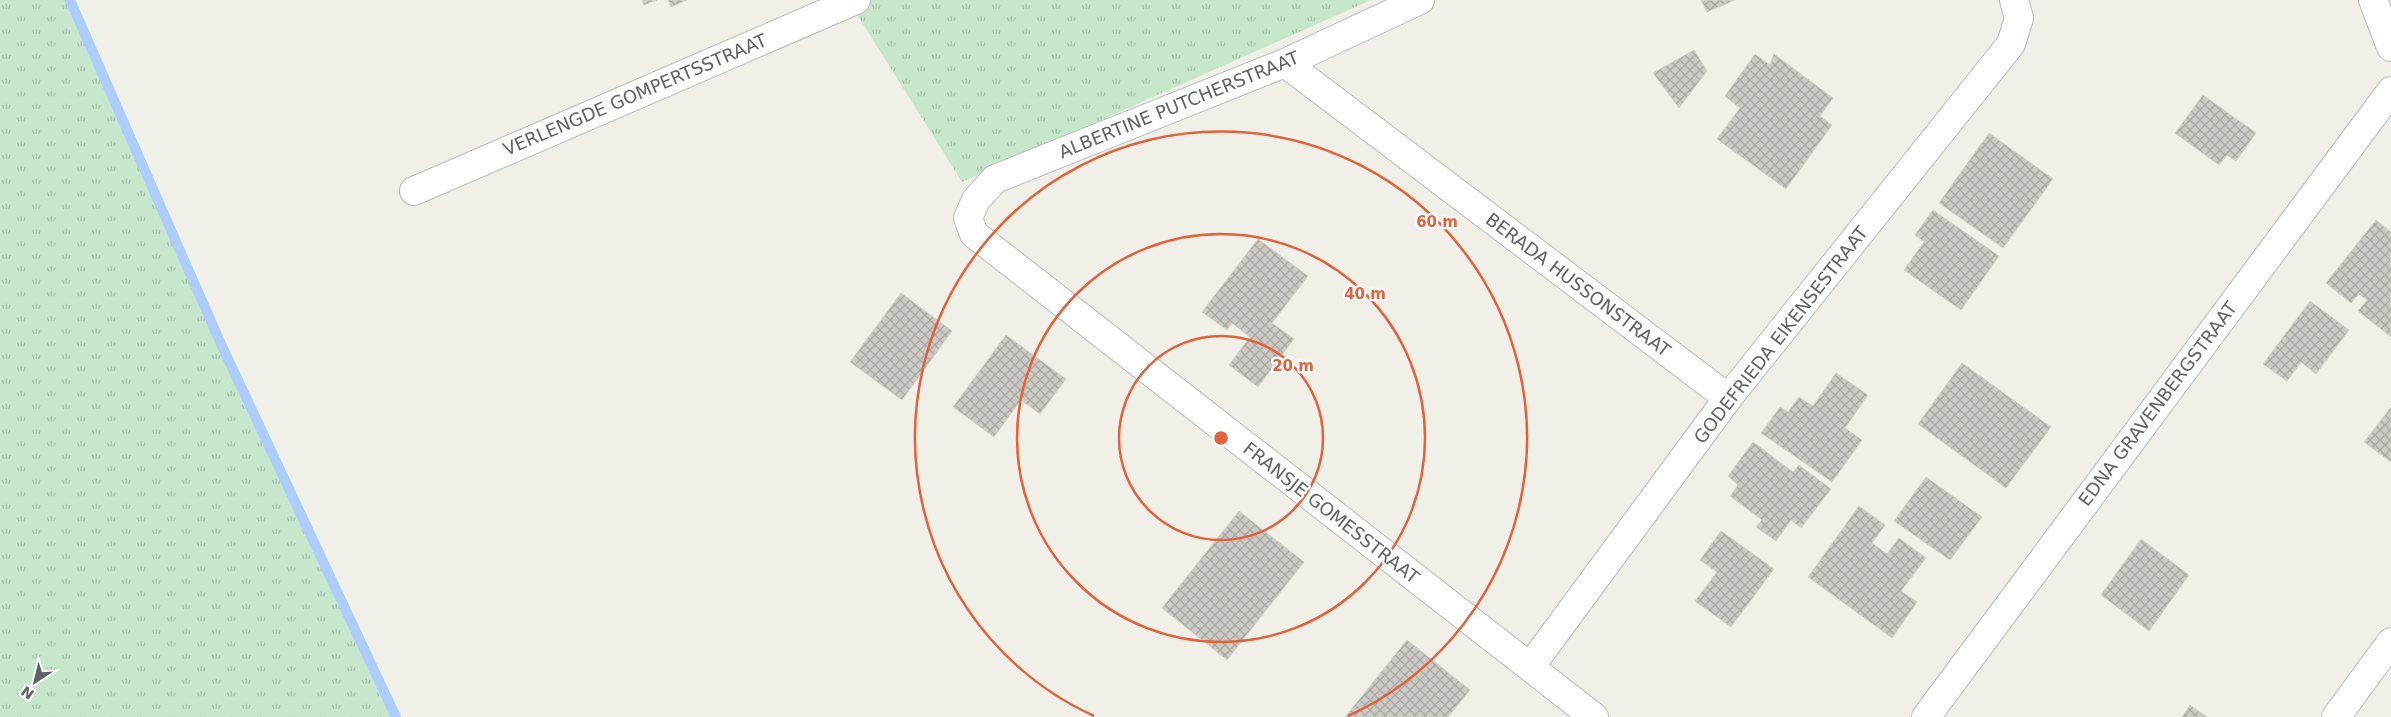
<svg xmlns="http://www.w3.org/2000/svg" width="2391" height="717" font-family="'DejaVu Sans',sans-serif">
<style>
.grass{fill:url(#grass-tufts)}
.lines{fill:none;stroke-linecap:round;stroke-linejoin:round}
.stream{stroke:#adcdfc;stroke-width:10}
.building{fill:url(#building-cross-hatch);stroke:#d5d3c6}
.minor-casing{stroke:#b8b9be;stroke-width:30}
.minor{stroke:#fff;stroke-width:28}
.ring{fill:none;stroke:#e3623b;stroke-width:2.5}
.labels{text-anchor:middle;stroke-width:4.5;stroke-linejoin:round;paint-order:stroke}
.street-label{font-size:18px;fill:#5f6267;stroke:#fff}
.centre{fill:#e3623b;stroke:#fff;stroke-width:2.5}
.ring-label{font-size:15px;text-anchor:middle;font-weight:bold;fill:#e3623b;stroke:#fff;stroke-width:4.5;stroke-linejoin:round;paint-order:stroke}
</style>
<defs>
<pattern id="grass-tufts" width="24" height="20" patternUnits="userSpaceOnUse" patternTransform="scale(1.25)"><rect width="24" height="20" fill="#c6e7cb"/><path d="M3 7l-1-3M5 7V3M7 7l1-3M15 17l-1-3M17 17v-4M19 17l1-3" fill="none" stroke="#a4bfa9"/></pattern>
<pattern id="building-cross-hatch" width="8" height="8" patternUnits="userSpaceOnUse" patternTransform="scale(1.25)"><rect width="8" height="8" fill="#cccac4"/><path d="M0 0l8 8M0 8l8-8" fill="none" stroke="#a9a7a3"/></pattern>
</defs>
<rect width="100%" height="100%" fill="#f0f0e8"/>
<!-- grass -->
<g class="grass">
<path d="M0 0H70L221 344 396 717H0Z"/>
<path d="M848 0H1371L962 182Z"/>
</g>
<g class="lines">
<!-- stream -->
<path class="stream" d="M70 0 221 344 396 717"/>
</g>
<!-- building -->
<g class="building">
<path d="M642 0H657L644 5Z"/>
<path d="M668 0H687L671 7Z"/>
<path d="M1701 0H1735L1707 12Z"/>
<path d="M1694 50 1707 71 1679 108 1653 73Z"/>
<path d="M1755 54 1770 65 1774 54 1833 98 1820 116 1832 125 1786 189 1717 139 1740 108 1725 96Z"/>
<path d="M2203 95 2256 133 2236 161 2227 155 2219 165 2175 133Z"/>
<path d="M1989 133 2053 179 2003 248 1939 203Z"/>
<path d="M1933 210 1999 256 1961 310 1904 270 1924 242 1915 235Z"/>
<path d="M2376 220 2391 232V337L2358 311 2367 300 2359 294 2351 303 2326 283Z"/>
<path d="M1258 239 1308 276 1272 323 1294 339 1258 387 1229 365 1250 337 1232 323 1227 330 1202 312Z"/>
<path d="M901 293 952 331 902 400 850 362Z"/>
<path d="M2310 301 2349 330 2316 374 2301 362 2287 381 2263 364Z"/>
<path d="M1006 335 1066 379 1040 414 1021 400 994 437 953 407Z"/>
<path d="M1962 363 2051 427 2006 488 1918 424Z"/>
<path d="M1836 373 1868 395 1845 428 1862 440 1832 482 1761 433 1780 407 1788 412 1799 397 1813 406Z"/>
<path d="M2391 407V462L2364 442Z"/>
<path d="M1753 442 1793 472 1799 465 1831 489 1801 528 1791 520 1776 541 1756 527 1762 520 1730 496 1738 485 1728 476Z"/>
<path d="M1926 477 1982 517 1950 560 1894 521Z"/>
<path d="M1859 506 1885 525 1872 543 1887 554 1899 538 1926 558 1901 591 1917 602 1892 638 1808 577Z"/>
<path d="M1239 511 1304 562 1227 660 1162 608Z"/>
<path d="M1721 531 1774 569 1731 627 1695 601 1717 572 1700 560Z"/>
<path d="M2141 539 2189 575 2149 631 2101 595Z"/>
<path d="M1407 640 1470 690 1448 717H1345Z"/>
<path d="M2190 705 2207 717H2182Z"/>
</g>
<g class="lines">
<!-- minor casing -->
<g class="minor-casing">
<g id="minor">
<path d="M1420 0 1285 63 995 179 976 200 968 218 974 234 1594 717"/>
<path d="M2373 0 2391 47"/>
<path d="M1285 63 1728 398"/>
<path d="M414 191 856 0"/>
<path d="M1530 667 1728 398 2011 44 2019 18 2014 0"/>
<path d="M1926 717 2391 91"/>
<path d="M2336 717 2391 642"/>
</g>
</g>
<!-- minor -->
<use href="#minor" class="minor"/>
</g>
<!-- distance rings -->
<g class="ring">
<circle cx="1221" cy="438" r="102"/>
<circle cx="1221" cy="438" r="204"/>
<path d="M1094 716A306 306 0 1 1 1348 716"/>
</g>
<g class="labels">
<!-- street labels -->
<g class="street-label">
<text transform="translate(635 95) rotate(-23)" y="6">VERLENGDE GOMPERTSSTRAAT</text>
<text transform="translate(1179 105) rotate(-22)" y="6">ALBERTINE PUTCHERSTRAAT</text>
<text transform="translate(1578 285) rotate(37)" y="6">BERADA HUSSONSTRAAT</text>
<text transform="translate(1781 335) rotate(-52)" y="6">GODEFRIEDA EIKENSESTRAAT</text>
<text transform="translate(2158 404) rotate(-53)" y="6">EDNA GRAVENBERGSTRAAT</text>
<text transform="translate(1331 513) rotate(38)" y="6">FRANSJE GOMESSTRAAT</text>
</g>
</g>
<circle cx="1221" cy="438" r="8" class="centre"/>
<g class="ring-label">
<text x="1437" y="227">60 m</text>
<text x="1365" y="299">40 m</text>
<text x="1293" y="371">20 m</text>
</g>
<!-- north arrow -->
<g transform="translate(35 682) rotate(215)" stroke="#ffffff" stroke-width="4" paint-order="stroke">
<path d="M0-4L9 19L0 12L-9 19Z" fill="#5f6267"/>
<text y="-8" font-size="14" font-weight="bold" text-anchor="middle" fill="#5f6267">N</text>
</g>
</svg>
